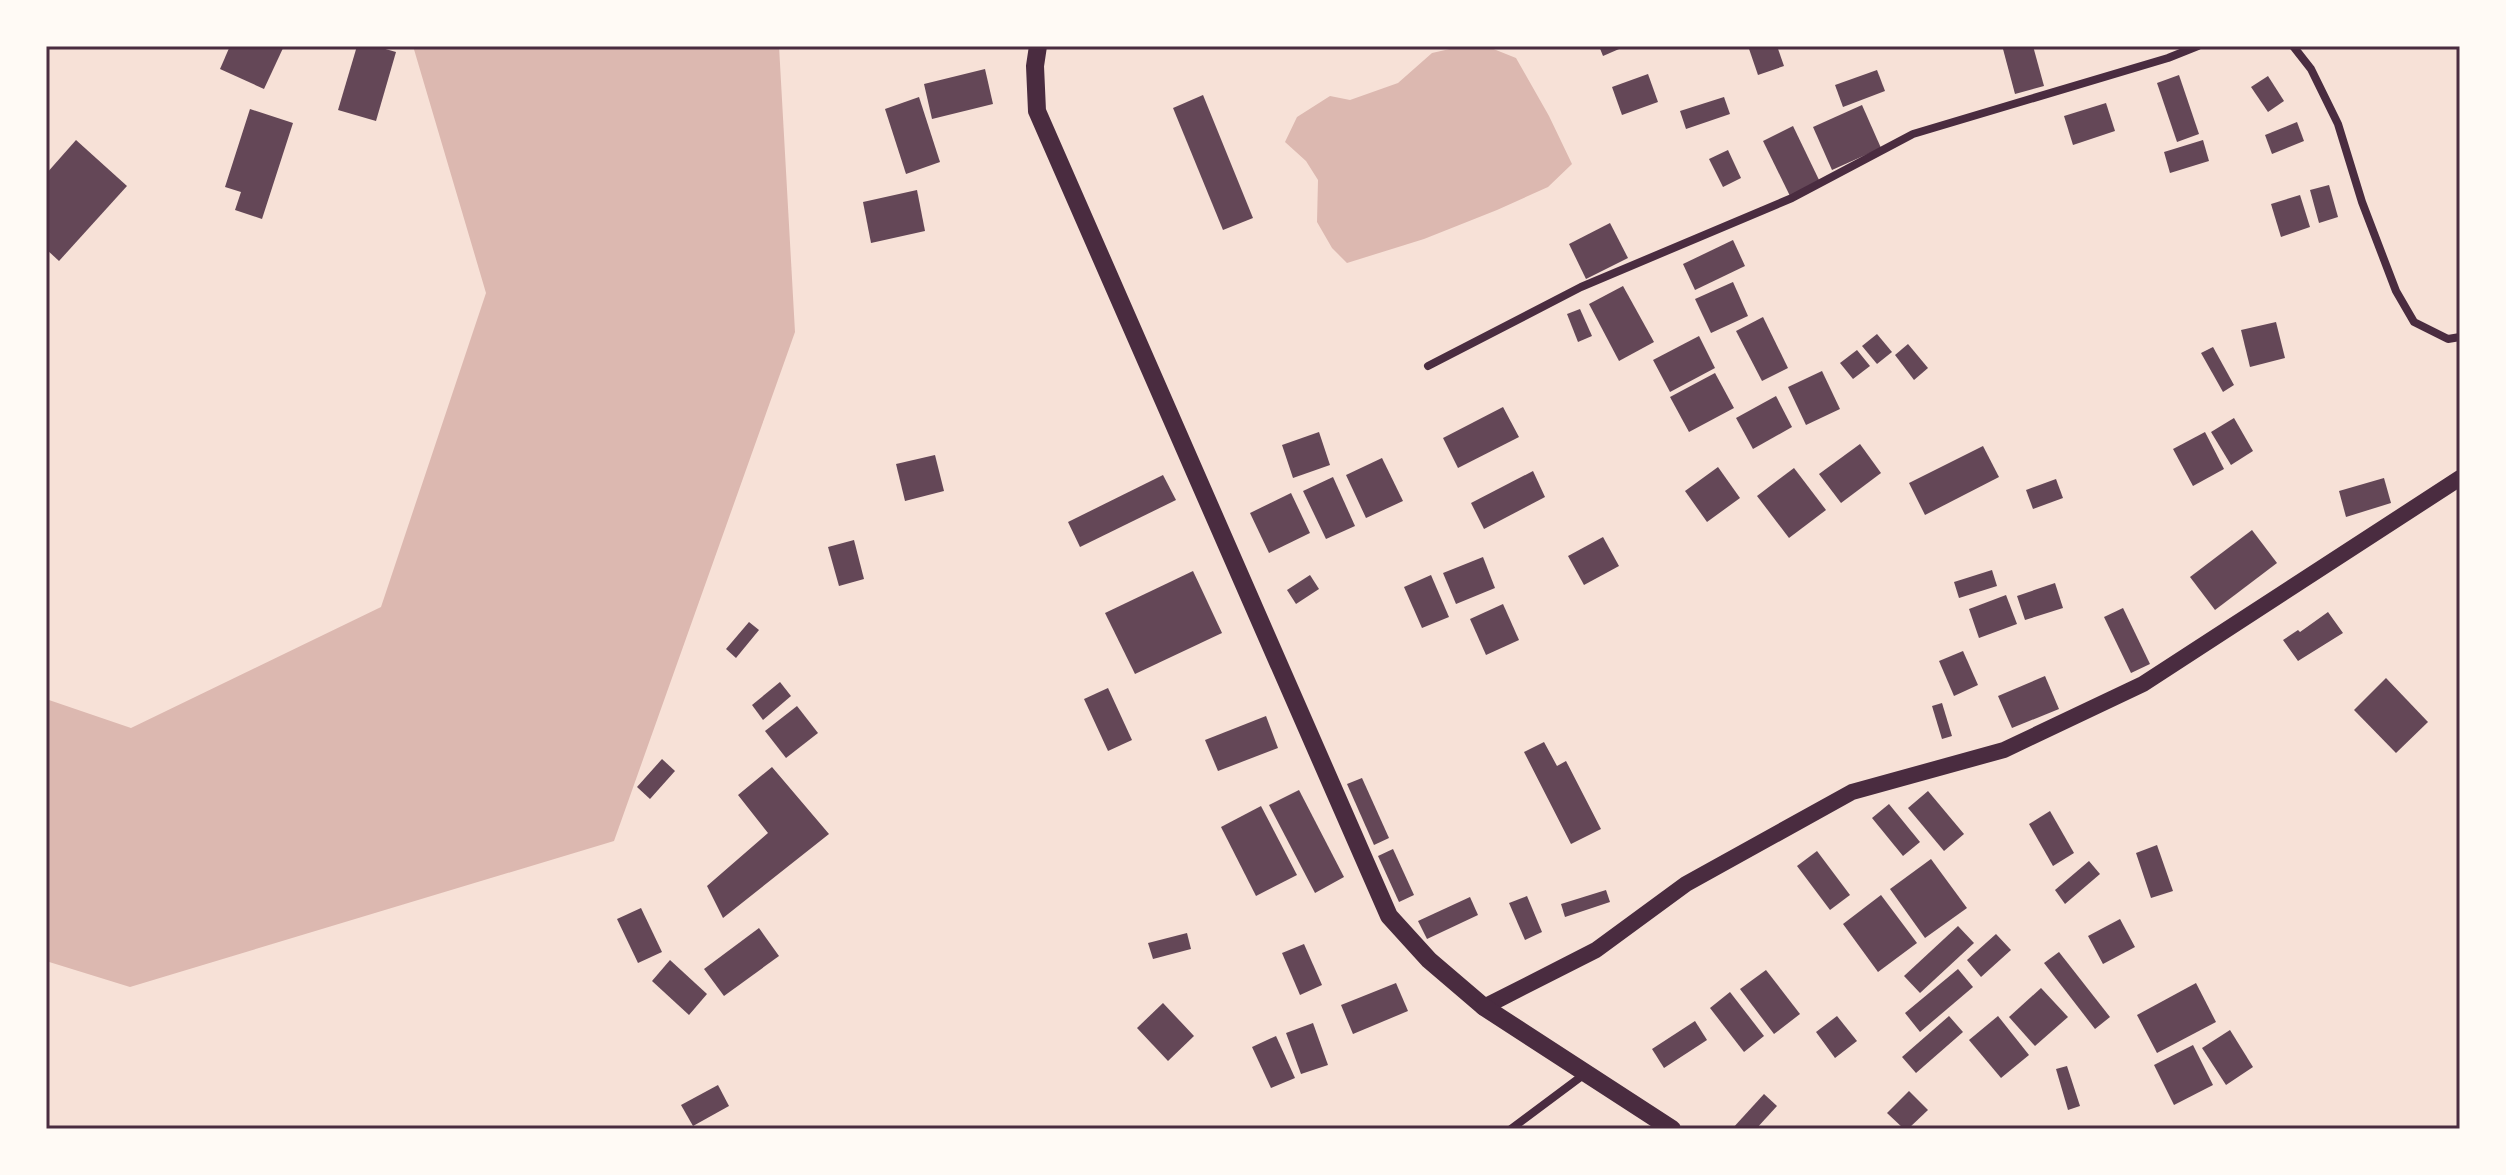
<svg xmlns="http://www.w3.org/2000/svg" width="2506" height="1175" font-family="'Exo 2',sans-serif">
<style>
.water{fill:#dcb8b0}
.building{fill:#644757}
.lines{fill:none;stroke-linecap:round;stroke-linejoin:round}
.minor{stroke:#4a2c40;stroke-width:8}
.secondary{stroke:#4a2c40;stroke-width:16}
.primary{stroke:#4a2c40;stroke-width:18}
.trunk{stroke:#4a2c40;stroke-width:18}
.neatline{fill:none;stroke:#4a2c40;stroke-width:3}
</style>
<rect width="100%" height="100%" fill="#f7e1d7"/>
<!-- water -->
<g class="water">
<path d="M413 46H779L795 332 614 841 130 987 46 961V699L131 728 381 607 486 293Z"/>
<path d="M1463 46H1486L1516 58 1549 116 1572 164 1548 187 1497 210 1424 239 1347 263 1332 248 1317 222 1318 180 1306 161 1285 142 1297 117 1330 96 1350 100 1398 83 1432 53Z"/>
</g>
<!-- building -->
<g class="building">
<path d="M230 46H284L264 89 220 69Z"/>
<path d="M357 46H375L396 52 376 121 338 110Z"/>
<path d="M1599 46H1626L1603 56Z"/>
<path d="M1748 46H1777L1784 66 1758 75Z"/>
<path d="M2013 46H2033L2044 86 2015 94 2003 49Z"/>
<path d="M985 69 993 104 932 119 924 84Z"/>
<path d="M1877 70 1885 91 1843 107 1835 85Z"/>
<path d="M1648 74 1658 102 1622 115 1612 87Z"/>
<path d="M2179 75 2199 134 2177 142 2157 83Z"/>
<path d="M2268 76 2284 101 2268 112 2251 87Z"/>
<path d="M1203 95 1253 218 1223 230 1173 108Z"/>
<path d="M919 97 940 162 906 174 885 109Z"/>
<path d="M1724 97 1730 114 1686 129 1680 111Z"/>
<path d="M2106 103 2115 131 2073 145 2064 116Z"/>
<path d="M1862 105 1881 148 1832 170 1813 127Z"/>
<path d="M250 109 293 123 262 219 235 210 241 192 225 187Z"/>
<path d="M2297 122 2304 141 2272 154 2265 135Z"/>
<path d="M1793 126 1820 182 1790 196 1763 141Z"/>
<path d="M76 140 127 186 59 261 46 249V174Z"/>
<path d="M2203 140 2209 161 2170 173 2164 152Z"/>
<path d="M1728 150 1741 178 1723 187 1709 159Z"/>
<path d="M2329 185 2338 217 2319 223 2310 190Z"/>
<path d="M917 190 925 231 871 243 863 202Z"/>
<path d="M2300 195 2310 227 2281 237 2271 204Z"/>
<path d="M1610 223 1628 258 1586 279 1569 244Z"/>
<path d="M1733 240 1745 266 1695 290 1683 264Z"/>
<path d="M1733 282 1748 316 1711 333 1695 299Z"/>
<path d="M1623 286 1654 342 1619 361 1589 304Z"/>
<path d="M1580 309 1592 336 1578 342 1567 314Z"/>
<path d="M1763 317 1788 368 1762 381 1736 331Z"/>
<path d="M2276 322 2285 358 2250 367 2241 330Z"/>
<path d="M1877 334 1892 352 1877 364 1862 346Z"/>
<path d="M1699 336 1715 368 1670 392 1653 360Z"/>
<path d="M1908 344 1928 368 1914 380 1895 355Z"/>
<path d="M2213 347 2234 385 2223 392 2201 353Z"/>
<path d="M1857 350 1870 366 1853 379 1840 363Z"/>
<path d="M1822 371 1840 409 1806 425 1788 387Z"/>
<path d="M1715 373 1734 408 1689 432 1670 397Z"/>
<path d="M1776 396 1792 427 1753 449 1736 418Z"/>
<path d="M1503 407 1519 437 1458 468 1443 438Z"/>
<path d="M2234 418 2253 451 2231 465 2211 432Z"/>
<path d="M1319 432 1330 465 1293 478 1282 445Z"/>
<path d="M2205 432 2224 469 2193 486 2173 449Z"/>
<path d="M1860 444 1881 473 1841 503 1819 474Z"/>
<path d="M1983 446 1999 477 1925 515 1909 483Z"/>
<path d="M935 455 944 491 905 501 896 464Z"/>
<path d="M1382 458 1403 501 1366 518 1346 475Z"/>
<path d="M1718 467 1740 498 1707 522 1685 491Z"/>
<path d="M1794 468 1826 510 1789 538 1757 496Z"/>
<path d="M1533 471 1545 497 1484 529 1471 503Z"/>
<path d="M1163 475 1176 500 1080 547 1068 522Z"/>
<path d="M1333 477 1355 526 1326 539 1303 491Z"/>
<path d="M2384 478 2391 503 2346 517 2339 491Z"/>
<path d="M2056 479 2063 498 2033 509 2026 490Z"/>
<path d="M1291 493 1310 533 1269 553 1250 513Z"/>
<path d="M2252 530 2277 563 2215 610 2190 577Z"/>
<path d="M1603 537 1619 566 1584 585 1568 556Z"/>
<path d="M854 540 864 579 839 586 828 547Z"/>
<path d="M1483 557 1495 588 1456 604 1443 573Z"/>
<path d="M1992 570 1997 586 1959 598 1954 582Z"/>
<path d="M1193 571 1222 633 1135 674 1105 613Z"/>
<path d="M1310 575 1319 589 1296 604 1287 590Z"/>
<path d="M1431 575 1449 617 1422 628 1404 587Z"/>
<path d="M2055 583 2063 608 2025 620 2017 596Z"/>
<path d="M2006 595 2017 624 1979 638 1969 609Z"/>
<path d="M1503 604 1519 640 1486 655 1470 619Z"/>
<path d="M2123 608 2150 664 2131 673 2104 617Z"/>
<path d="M2328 612 2343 633 2298 661 2283 640 2298 630 2300 632Z"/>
<path d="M749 622 759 630 736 658 726 649Z"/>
<path d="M1963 651 1978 685 1954 696 1939 661Z"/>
<path d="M2045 676 2059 709 2012 728 1998 696Z"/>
<path d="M2386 678 2428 722 2396 753 2354 710Z"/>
<path d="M780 682 791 696 763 720 752 705Z"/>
<path d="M1108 688 1132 740 1108 751 1084 699Z"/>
<path d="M1942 703 1952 736 1942 739 1932 706Z"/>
<path d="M797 706 818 733 786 758 765 731Z"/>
<path d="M1266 716 1278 748 1218 771 1205 740Z"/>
<path d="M1544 742 1557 766 1566 761 1601 829 1571 844 1524 752Z"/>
<path d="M662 759 675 771 650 799 637 787Z"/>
<path d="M772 767 829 834 723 918 707 886 768 833 738 795Z"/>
<path d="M1362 778 1389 838 1374 845 1347 784Z"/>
<path d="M1299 790 1344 877 1315 893 1269 805Z"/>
<path d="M1928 791 1964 834 1944 851 1908 808Z"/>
<path d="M1889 804 1920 842 1903 856 1872 818Z"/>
<path d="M1261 806 1297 875 1256 896 1221 827Z"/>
<path d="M2050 811 2074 853 2053 866 2029 824Z"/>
<path d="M2157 845 2173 891 2151 898 2136 853Z"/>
<path d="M1393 849 1414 895 1399 902 1378 856Z"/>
<path d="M1817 851 1850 895 1830 910 1797 866Z"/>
<path d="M1931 859 1967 908 1925 938 1890 889Z"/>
<path d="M2089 861 2100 874 2065 904 2055 890Z"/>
<path d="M1606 890 1610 902 1565 917 1561 904Z"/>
<path d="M1881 895 1917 943 1878 972 1843 924Z"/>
<path d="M1527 896 1542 932 1525 940 1509 903Z"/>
<path d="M1470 897 1478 915 1427 939 1418 921Z"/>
<path d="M641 908 662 952 638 963 617 919Z"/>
<path d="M2120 919 2135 947 2103 964 2088 936Z"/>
<path d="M1958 926 1974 943 1920 993 1904 976Z"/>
<path d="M759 928 779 956 724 996 704 969Z"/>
<path d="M1187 933 1191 949 1153 959 1148 943Z"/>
<path d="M1996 934 2011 950 1981 977 1967 960Z"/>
<path d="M1304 944 1322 985 1300 995 1282 953Z"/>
<path d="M2059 952 2110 1017 2095 1029 2044 963Z"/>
<path d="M670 960 707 994 689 1015 652 981Z"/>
<path d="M1958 969 1973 987 1920 1032 1905 1013Z"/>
<path d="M1766 970 1800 1014 1774 1034 1740 989Z"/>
<path d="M1396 983 1408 1011 1353 1034 1341 1005Z"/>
<path d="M2196 983 2216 1022 2157 1053 2137 1015Z"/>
<path d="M2041 988 2068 1017 2035 1046 2009 1017Z"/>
<path d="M1730 992 1764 1036 1744 1052 1710 1008Z"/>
<path d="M1163 1003 1194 1036 1168 1061 1137 1028Z"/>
<path d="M1837 1016 1857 1041 1835 1058 1816 1032Z"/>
<path d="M1949 1016 1963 1032 1916 1073 1902 1057Z"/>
<path d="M1998 1016 2029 1055 2001 1078 1969 1040Z"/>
<path d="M1695 1021 1707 1040 1664 1068 1652 1049Z"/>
<path d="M1313 1023 1328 1065 1301 1074 1286 1033Z"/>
<path d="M2230 1030 2253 1067 2226 1085 2202 1048Z"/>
<path d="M1276 1036 1295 1078 1271 1088 1252 1047Z"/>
<path d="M2193 1045 2213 1085 2174 1105 2154 1065Z"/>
<path d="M2067 1066 2080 1106 2068 1110 2056 1069Z"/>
<path d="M718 1085 729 1106 693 1126 681 1105Z"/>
<path d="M1909 1091 1928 1110 1908 1129H1904L1887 1113Z"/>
<path d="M1764 1094 1777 1106 1756 1129H1732Z"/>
</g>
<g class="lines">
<!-- minor -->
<g class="minor">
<path d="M2293 46 2311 69 2338 124 2362 202 2396 291 2414 322 2448 339 2460 337"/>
<path d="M1428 366 1581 287 1792 198 1913 134 2168 58 2198 46"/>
<path d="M1511 1129 1586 1073"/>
</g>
<!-- secondary -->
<path class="secondary" d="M1484 1007 1596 950 1686 884 1852 792 2004 750 2143 684 2460 478"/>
<!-- primary -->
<path class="primary" d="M1038 46 1035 66 1037 111 1389 916 1429 960 1484 1007"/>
<!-- trunk -->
<path class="trunk" d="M1484 1007 1672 1129"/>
</g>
<!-- border -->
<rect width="2506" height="1175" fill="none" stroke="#fffaf5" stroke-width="96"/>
<rect x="48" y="48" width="2410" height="1079" class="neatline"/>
</svg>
